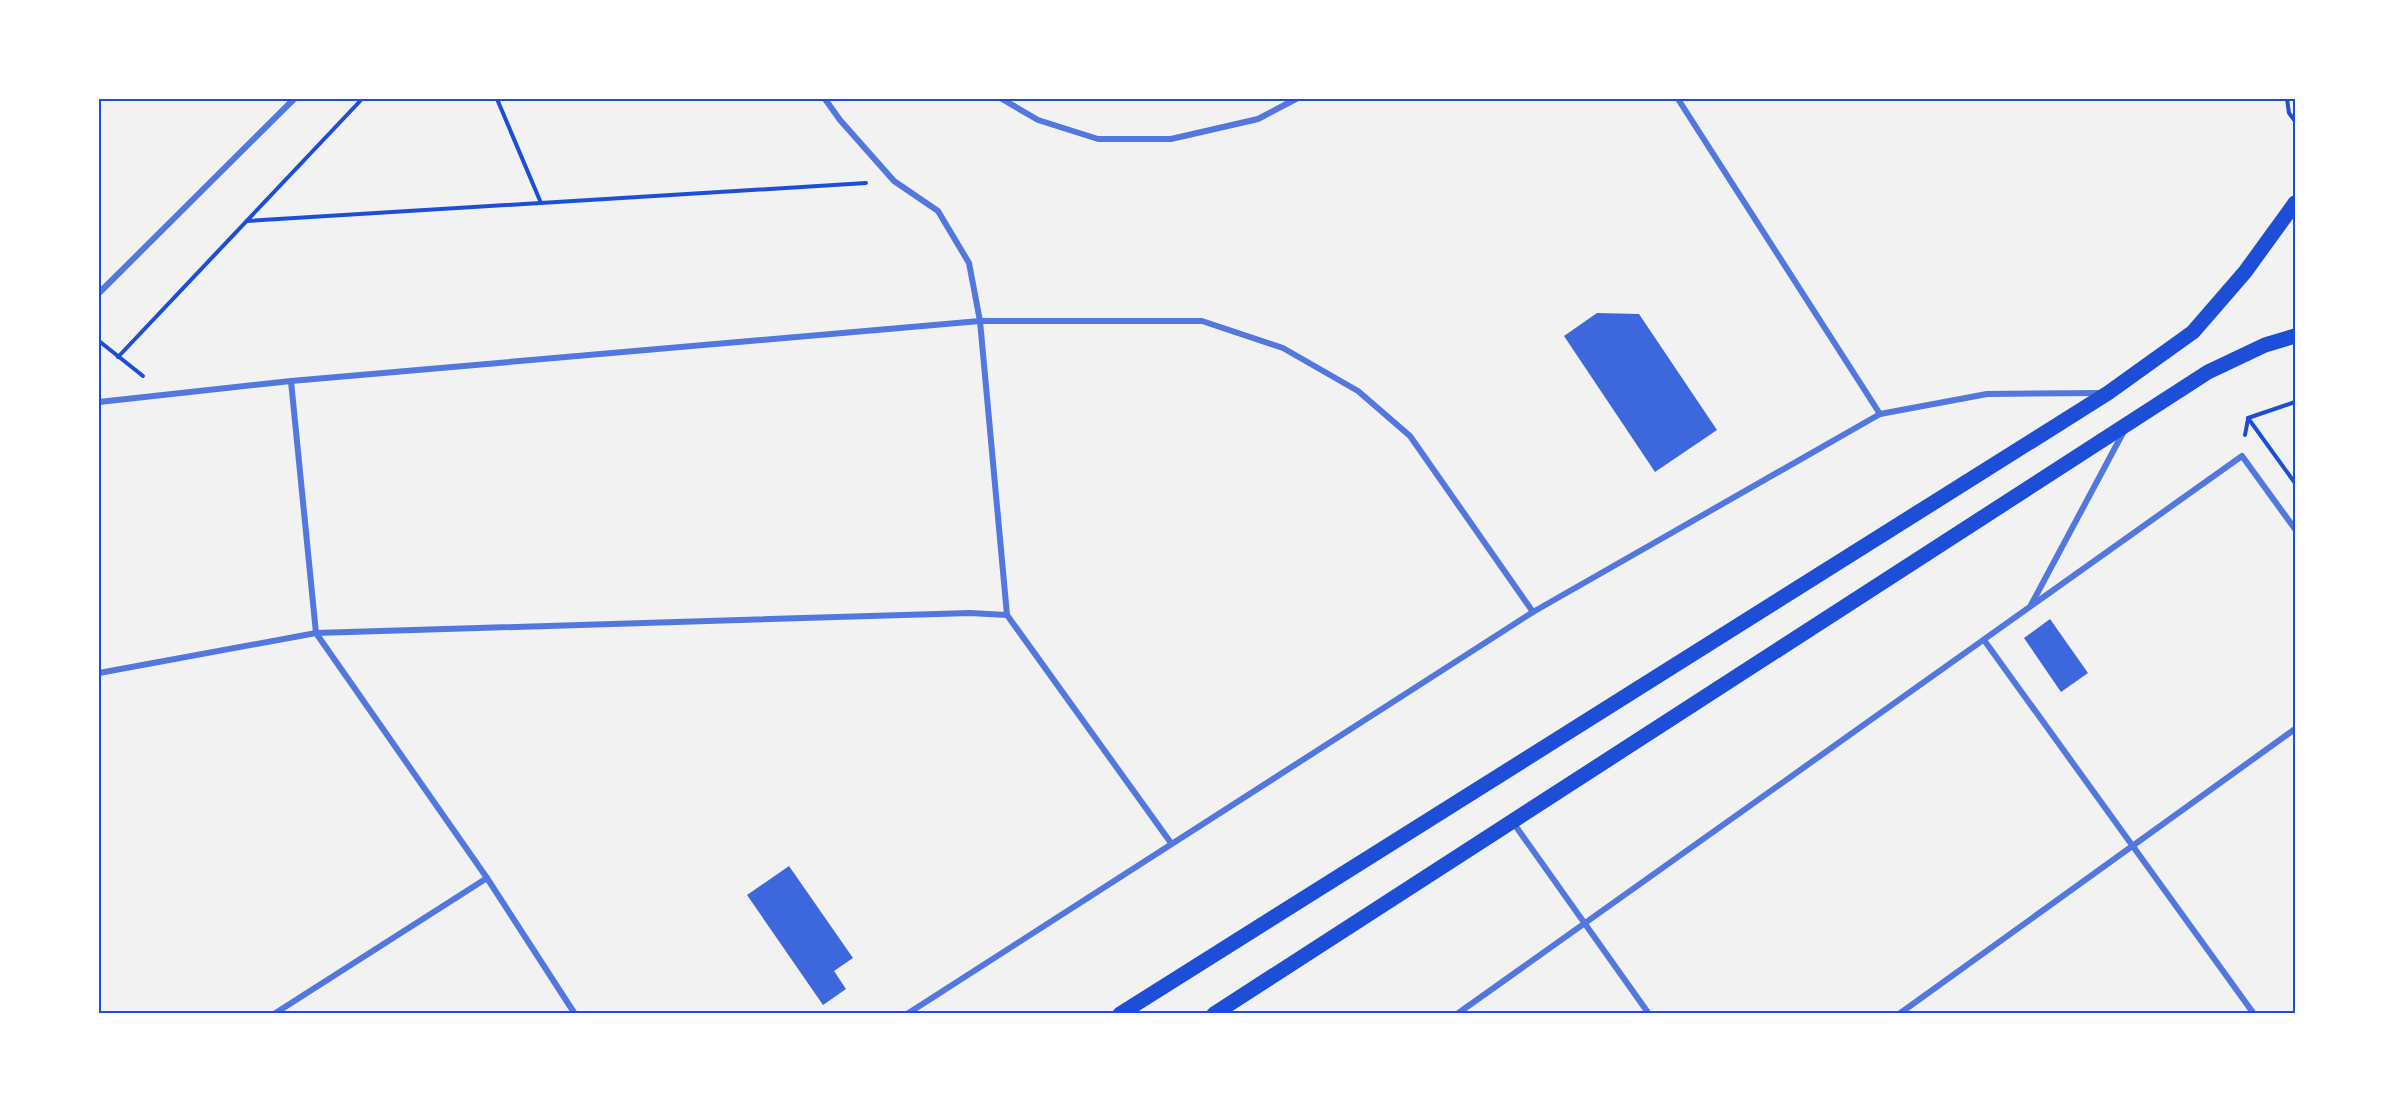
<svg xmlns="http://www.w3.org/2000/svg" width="2394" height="1113" font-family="'Space Grotesk',sans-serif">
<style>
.building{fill:#3d67dc}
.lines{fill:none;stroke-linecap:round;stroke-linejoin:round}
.path{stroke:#1d4ed8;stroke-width:4}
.minor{stroke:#5277de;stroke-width:6}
.primary{stroke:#1d4ed8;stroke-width:15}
.neatline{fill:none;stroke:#1d4ed8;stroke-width:2}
</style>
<rect width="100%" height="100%" fill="#f2f2f2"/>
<!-- building -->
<g class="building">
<path d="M1597 313 1639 314 1717 430 1655 472 1564 336Z"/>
<path d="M2050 619 2088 673 2061 692 2024 638Z"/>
<path d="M789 866 853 958 834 971 846 989 823 1005 747 895Z"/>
</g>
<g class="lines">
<!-- path -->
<g class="path">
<path d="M497 99 541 203"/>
<path d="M2287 99 2289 113 2295 121"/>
<path d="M247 221 866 183"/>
<path d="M99 341 143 376"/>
<path d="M118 357 362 99"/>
<path d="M2248 418 2295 483"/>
<path d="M2248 418 2295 402"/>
<path d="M2245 435 2248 419"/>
</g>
<!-- minor -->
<g class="minor">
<path d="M825 99 840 120 894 181 938 211 969 263 980 321 1007 615 1171 843"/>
<path d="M1002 99 1038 120 1098 139H1171L1258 119 1296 99"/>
<path d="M1678 99 1880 414"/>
<path d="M99 293 294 99"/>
<path d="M291 381 316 633 487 878 575 1014"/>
<path d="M99 402 291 381 980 321H1202L1283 348 1358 391 1410 436 1533 612"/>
<path d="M2031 605 2124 431"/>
<path d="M1984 640 2254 1014"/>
<path d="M99 673 316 633 970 613 1007 615"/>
<path d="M1512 821 1649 1014"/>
<path d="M274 1014 487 878"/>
<path d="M907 1014 1533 612 1880 414 1987 394 2101 393"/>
<path d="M1457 1014 2242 456 2295 529"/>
<path d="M1899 1014 2295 729"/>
</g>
<!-- primary -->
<g class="primary">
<path d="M1120 1014 2108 393 2193 332 2245 272 2295 203"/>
<path d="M1214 1014 2208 372 2265 345 2295 336"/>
</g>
</g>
<!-- border -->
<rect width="2394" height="1113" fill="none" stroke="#ffffff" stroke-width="201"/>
<rect x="100" y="100" width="2194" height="912" class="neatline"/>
</svg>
